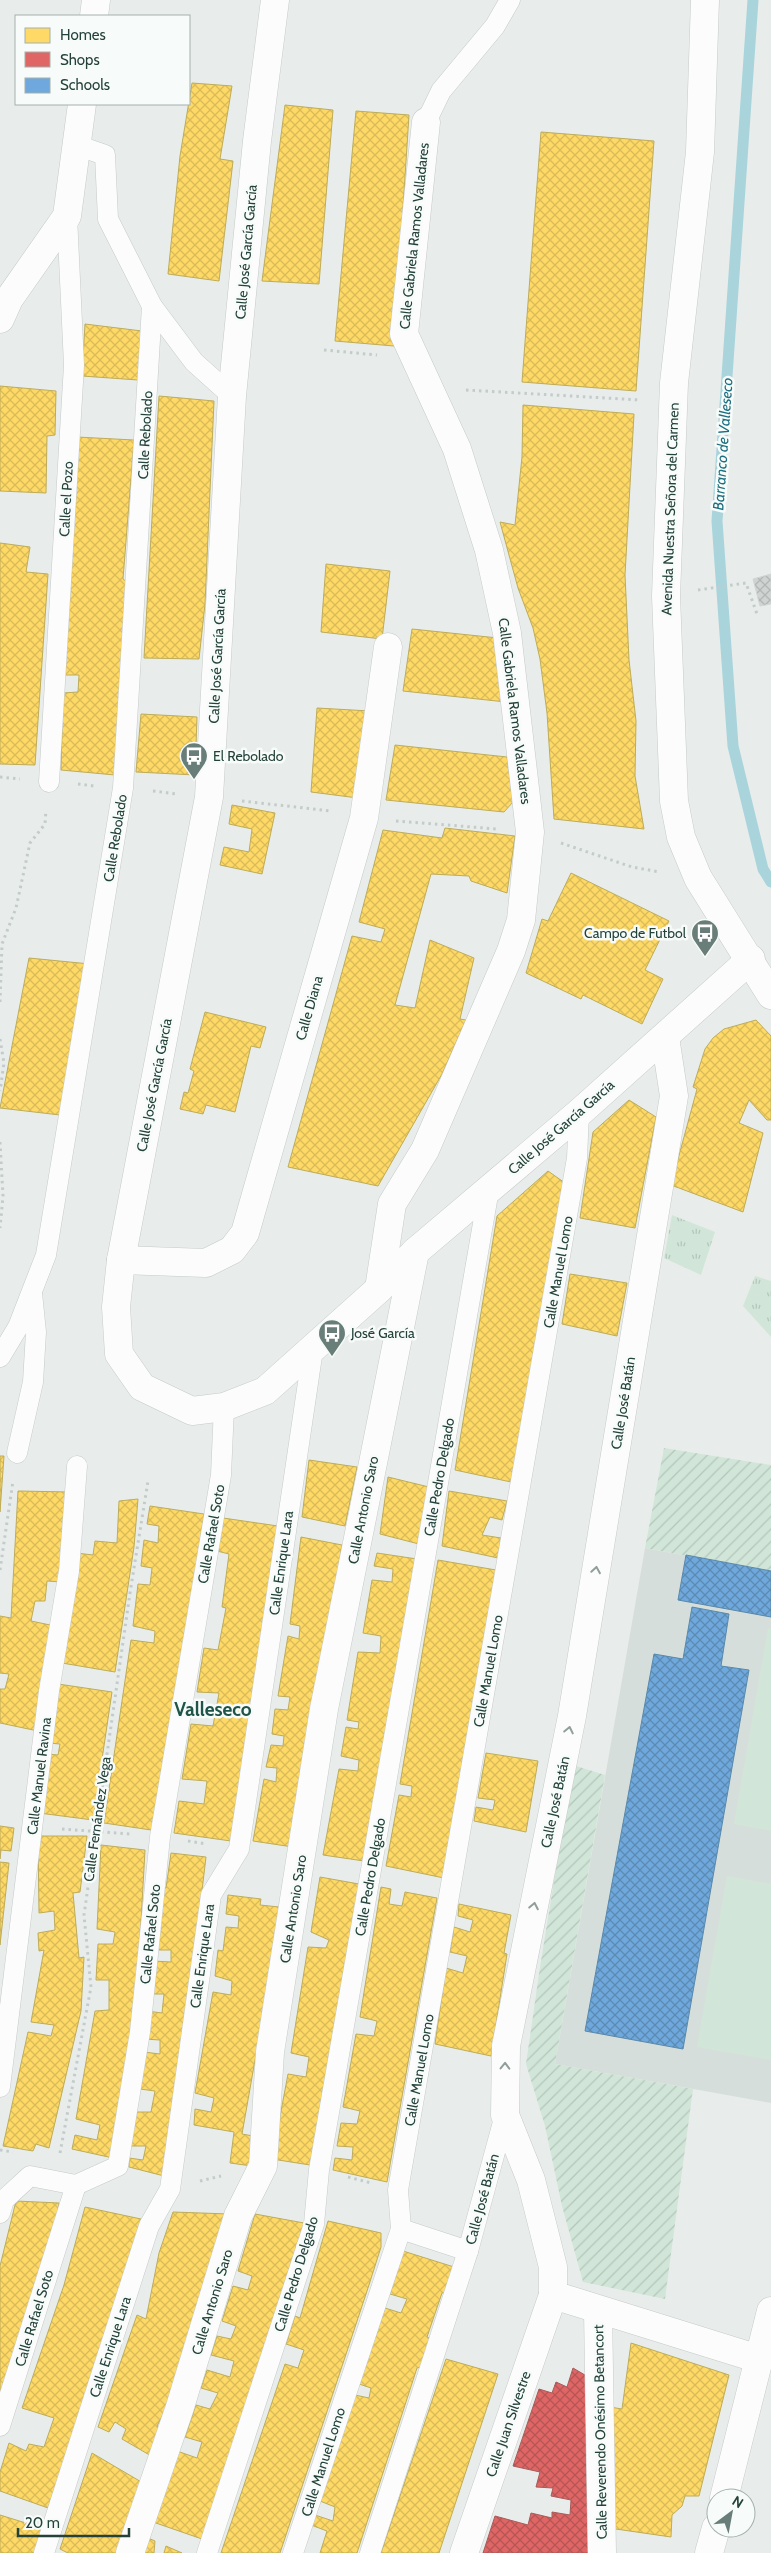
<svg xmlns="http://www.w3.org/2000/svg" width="771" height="2553" font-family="Cabin,sans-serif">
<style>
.built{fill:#d6dedb}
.park{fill:url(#park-tufts)}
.garden{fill:url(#garden-furrows)}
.pitch{fill:#d1e6d8}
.homes{fill:url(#homes-cross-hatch);stroke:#bdac59}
.shops{fill:url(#shops-cross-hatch);stroke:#a85b59}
.schools{fill:url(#schools-cross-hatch);stroke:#5889ab}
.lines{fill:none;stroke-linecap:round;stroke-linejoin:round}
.stream{stroke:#a9d4db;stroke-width:11}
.building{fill:url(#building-cross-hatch);stroke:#d1d6d4}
.lane-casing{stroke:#c5cac8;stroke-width:21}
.street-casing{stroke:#c5cac8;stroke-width:29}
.path{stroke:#c3ccca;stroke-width:3;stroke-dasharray:2.5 4;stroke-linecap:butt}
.lane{stroke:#fcfcfc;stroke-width:20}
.street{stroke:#fcfcfc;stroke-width:28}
.oneway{stroke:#909f9b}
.labels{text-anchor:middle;stroke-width:5;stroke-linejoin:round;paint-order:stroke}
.street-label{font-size:14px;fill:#24423a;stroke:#f7fbf9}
.poi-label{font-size:14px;fill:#24423a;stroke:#f7fbf9;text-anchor:start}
.water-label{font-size:15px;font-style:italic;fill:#1c6f80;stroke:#f7fbf9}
.district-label{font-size:19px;font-weight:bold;fill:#1f5548;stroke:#f7fbf9}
</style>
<defs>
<pattern id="park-tufts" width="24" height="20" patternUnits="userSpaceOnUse" patternTransform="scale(1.25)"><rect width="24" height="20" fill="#d1e6d8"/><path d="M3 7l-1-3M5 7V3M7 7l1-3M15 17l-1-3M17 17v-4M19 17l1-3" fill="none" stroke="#b3c6ba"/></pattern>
<pattern id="garden-furrows" width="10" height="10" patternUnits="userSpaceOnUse" patternTransform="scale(1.25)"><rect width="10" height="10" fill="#d1e6d8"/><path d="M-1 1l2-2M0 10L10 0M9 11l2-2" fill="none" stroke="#b3c6ba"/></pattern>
<pattern id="homes-cross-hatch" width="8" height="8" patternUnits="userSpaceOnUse" patternTransform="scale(1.25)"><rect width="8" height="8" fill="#ffd966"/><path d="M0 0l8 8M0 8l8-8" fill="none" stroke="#dabb59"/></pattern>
<pattern id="shops-cross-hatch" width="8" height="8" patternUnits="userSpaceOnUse" patternTransform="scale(1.25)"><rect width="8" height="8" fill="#e06666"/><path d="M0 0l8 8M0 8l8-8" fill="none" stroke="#b55655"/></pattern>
<pattern id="schools-cross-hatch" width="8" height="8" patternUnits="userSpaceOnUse" patternTransform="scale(1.25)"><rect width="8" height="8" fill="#6fa8dc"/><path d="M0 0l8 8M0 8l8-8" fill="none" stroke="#5b8ab3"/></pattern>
<pattern id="building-cross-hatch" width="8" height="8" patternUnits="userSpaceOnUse" patternTransform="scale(1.25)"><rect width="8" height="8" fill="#cfd4d2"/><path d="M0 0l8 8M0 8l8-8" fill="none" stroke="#b2b7b5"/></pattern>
</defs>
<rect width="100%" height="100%" fill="#e8edeb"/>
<!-- built -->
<path class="built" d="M645 1548 771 1571V2103L555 2064Z"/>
<!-- park -->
<g class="park">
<path d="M672 1215 715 1232 701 1275 664 1258Z"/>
<path d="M755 1276 771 1281V1337L743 1306Z"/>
</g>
<!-- garden -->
<g class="garden">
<path d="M664 1448 771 1465V1571L645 1548Z"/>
<path d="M573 1765 605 1775 555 2064 693 2089 665 2299 583 2282 562 2206 545 2126 526 2064 540 1967Z"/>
</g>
<!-- pitch -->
<g class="pitch">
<path d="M768 1628 771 1629V1831L734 1824Z"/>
<path d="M727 1876 771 1884V2060L697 2047Z"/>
</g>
<!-- homes -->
<g class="homes">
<path d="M192 83 232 86 220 159 233 161 219 281 168 274 180 156Z"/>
<path d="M285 105 333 110 319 284 262 281Z"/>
<path d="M356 111 409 115 394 346 335 341Z"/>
<path d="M541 132 654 141 636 391 522 382Z"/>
<path d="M85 324 142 331 138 380 82 376Z"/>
<path d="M0 386 56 391 55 435 47 436 46 493 0 491Z"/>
<path d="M159 396 214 401 205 604 199 659 144 658Z"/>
<path d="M523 405 634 414 625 575 629 660 636 721 635 776 644 829 554 819 547 713 540 659 533 628 518 588 500 522 515 525 522 457Z"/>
<path d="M77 437 134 440 123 579 127 582 115 775 61 770 63 693 78 692 79 675H63Z"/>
<path d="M0 543 30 547 26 572 48 574 35 765 0 764Z"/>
<path d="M326 564 390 571 382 639 321 632Z"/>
<path d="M412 629 498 638 506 702 403 691Z"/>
<path d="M317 708 370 711 358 798 311 792Z"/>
<path d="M141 714 197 717 195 775 136 772Z"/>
<path d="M395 745 507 757 513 802 504 812 386 800Z"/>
<path d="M232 805 275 813 262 874 220 865 224 847 249 852 252 829 229 824Z"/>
<path d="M445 828 515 836 507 893 471 881 469 876 431 874 395 1005 415 1008 430 940 474 958 460 1019 466 1020 442 1074 378 1186 288 1167 352 936 381 942 385 929 359 922 383 830 442 838Z"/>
<path d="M571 873 669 921 645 970 663 979 642 1024 583 995 581 999 526 973 542 919 548 921Z"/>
<path d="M29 958 90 964 60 1115 0 1108Z"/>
<path d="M205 1012 266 1027 260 1048 251 1046 235 1112 206 1105 203 1114 180 1109 184 1092 188 1093 194 1071 190 1069Z"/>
<path d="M756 1020 771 1036V1120H767L749 1100 739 1123 763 1133 743 1212 671 1185 697 1089 693 1087 705 1049 713 1038 724 1029Z"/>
<path d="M629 1100 656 1117 635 1228 580 1218 593 1132Z"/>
<path d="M548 1171 565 1183 511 1482 455 1470 497 1216Z"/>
<path d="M570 1274 627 1283 617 1336 562 1324Z"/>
<path d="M0 1456H4L0 1512Z"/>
<path d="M309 1460 357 1467 345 1526 302 1517Z"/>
<path d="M388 1477 429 1487 419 1544 380 1534Z"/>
<path d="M18 1491 70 1492 62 1582 47 1581 45 1601H35L31 1621 55 1626 38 1731 0 1723V1689H5L9 1674 0 1673V1616L11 1618Z"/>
<path d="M449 1491 507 1501 502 1520 490 1517 482 1535 501 1538 498 1558 442 1546Z"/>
<path d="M138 1499 134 1547 115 1672 62 1663 76 1553 93 1555 95 1541 117 1543 119 1501Z"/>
<path d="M150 1506 204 1514 158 1831 104 1823 131 1640 154 1643 155 1631 133 1626 138 1584 150 1585 152 1568 141 1566 144 1540 158 1543 159 1526 147 1524Z"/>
<path d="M223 1518 278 1526 231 1841 174 1833 179 1801 204 1804 207 1781 182 1779 191 1724 213 1726 219 1693 197 1692 204 1648 218 1650 226 1608 222 1607 229 1554 217 1551Z"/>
<path d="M301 1537 342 1545 293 1847 253 1841 264 1779 276 1782 277 1768 266 1767 271 1745 283 1746 284 1736 272 1734 275 1709 288 1710 290 1697 278 1696 288 1636 299 1639 300 1626 290 1624Z"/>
<path d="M377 1553 417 1559 364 1861 323 1855 339 1769 358 1771 359 1760 341 1756 346 1727 358 1729 359 1722 347 1720 358 1652 380 1653 381 1636 363 1633 372 1580 392 1582 393 1569 374 1566Z"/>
<path d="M438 1560 496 1570 444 1878 386 1866 399 1795 411 1797 412 1786 400 1784Z"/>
<path d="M58 1684 112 1692 93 1820 39 1813 47 1754 58 1755 60 1744 48 1743Z"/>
<path d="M486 1753 538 1761 526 1832 474 1821 476 1807 493 1810 495 1800 478 1798Z"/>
<path d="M0 1826 14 1828 11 1851 1 1850 0 1859Z"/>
<path d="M38 1836H87L80 1892 73 1893 79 1958 84 1957 81 2011 49 2148 36 2144 33 2151 3 2146 28 2032 51 2036 54 2025 31 2022 44 1950 39 1951 38 1933 55 1930 54 1911 39 1913Z"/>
<path d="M101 1845 145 1850 135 2029 113 2158 72 2149 75 2135 97 2140 100 2125 76 2119 95 2011 109 2010V1980H96L98 1944H113L115 1932 97 1929Z"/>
<path d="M171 1853 206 1857 168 2177 129 2167V2158L143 2160 146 2146H131L135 2112H151L155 2091 140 2089 144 2052 160 2054V2040L144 2039 147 2011 162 2013 164 1994H150L153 1961 171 1962V1950H155L160 1887 166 1888Z"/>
<path d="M0 1862 9 1863 0 1945Z"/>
<path d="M320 1877 359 1884 310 2165 272 2159 288 2074 306 2077 309 2057 291 2053 308 1947 326 1948 329 1940 311 1932Z"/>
<path d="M381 1887 391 1889 389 1904 402 1906 405 1892 437 1898 387 2182 333 2170 335 2158 352 2160 353 2147 337 2146 341 2123 357 2124 360 2111 343 2107 356 2034 374 2036 377 2021 360 2017Z"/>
<path d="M228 1895 261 1899 260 1905 279 1907 273 1958 242 2134 253 2136 252 2166 230 2163 234 2132 194 2125 195 2109 211 2112 214 2098 195 2093 213 1992 231 1995 232 1981 215 1976 218 1950 223 1951 226 1927 238 1928 239 1916 226 1914Z"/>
<path d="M459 1904 511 1915 504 1953 507 1954 491 2056 435 2044 446 1968 463 1973 467 1956 450 1952 454 1927 470 1932 473 1920 458 1916Z"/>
<path d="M16 2201 59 2203 55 2228 0 2402V2266Z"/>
<path d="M85 2207 141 2219 127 2271 48 2508 0 2491V2472L9 2443 26 2451 29 2444 44 2447 54 2418 22 2408 64 2285Z"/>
<path d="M173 2212 229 2214 179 2383 157 2426 165 2431 153 2457 122 2439 126 2429 115 2422 109 2432 98 2427 137 2315 146 2319 159 2253Z"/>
<path d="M255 2214 304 2223 202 2539 153 2522 177 2451 197 2458 202 2442 185 2437 196 2405 210 2409 218 2393 201 2388 207 2370 230 2377 234 2361 211 2355 217 2336 231 2339 236 2326 222 2321 233 2286 248 2290 252 2276 238 2271Z"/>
<path d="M328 2221 381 2233V2247L368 2288 280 2553H221L285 2364 298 2368 304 2350 286 2344 295 2316 300 2318Z"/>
<path d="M403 2251 454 2267 447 2293H442L427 2337 431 2339 421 2367 417 2368 357 2553H320L327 2531 311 2525 315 2515 333 2521 335 2507 320 2501 355 2395 369 2398 371 2388 359 2384 385 2308 401 2313 407 2299 390 2294Z"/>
<path d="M631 2343 729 2375 699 2496H685L682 2506 672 2515 671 2537 609 2528 610 2407 622 2409Z"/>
<path d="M446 2359 498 2374 439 2553H381Z"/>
<path d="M92 2453 143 2483 121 2553H68L60 2549Z"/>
<path d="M0 2515 42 2528 34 2553H0Z"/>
<path d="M148 2538 155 2541 154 2553H144Z"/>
<path d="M166 2546 182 2553H164Z"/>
</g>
<!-- shops -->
<path class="shops" d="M573 2368 590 2378 589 2553H483L495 2516 528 2525 531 2513 552 2518V2512L570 2515 571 2500 551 2496 553 2488 536 2487 540 2472 513 2466 539 2389 552 2393 556 2382 567 2387Z"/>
<!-- schools -->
<g class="schools">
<path d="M686 1555 771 1571V1617L678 1600Z"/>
<path d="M692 1607 729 1614 721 1666 749 1670 683 2049 585 2031 654 1654 683 1659Z"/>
</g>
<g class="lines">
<!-- stream -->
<path class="stream" d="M753 0 717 521 733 746 763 869 771 882"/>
</g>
<!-- building -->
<path class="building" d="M771 574V604L760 606 753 579Z"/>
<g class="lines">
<!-- lane casing -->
<g class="lane-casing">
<g id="lane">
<path d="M426 122 441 91 495 26 510 0"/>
<path d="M76 145 105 155 108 219 152 306 194 362 232 396"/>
<path d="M49 782 74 365 67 216"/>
<path d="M0 1357 18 1327 46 1255 123 788 152 306"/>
<path d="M17 1453 33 1382 36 1332 32 1293"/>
<path d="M0 2087 49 1691 69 1571 77 1466"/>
<path d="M0 2213 4 2200 30 2176 76 2185"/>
<path d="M468 2251 401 2229 398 2190 577 1158 579 1113"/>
<path d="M0 2426 76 2185 118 2166 140 2032 160 1837 221 1475 224 1407"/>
<path d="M44 2553 149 2226 170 2189 211 1895 239 1849 313 1349"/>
<path d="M207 2553 314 2224 319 2170 489 1189"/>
<path d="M293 2553 401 2229"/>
<path d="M370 2553 468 2251 505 2115"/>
</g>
</g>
<!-- street casing -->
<g class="street-casing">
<g id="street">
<path d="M275 0 257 141 232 396 209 797 121 1260 116 1307 119 1354 142 1387 192 1411 224 1407 265 1391 379 1289 415 1252 579 1113 751 959"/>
<path d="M705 0 700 152 674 383 666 596 674 801 681 837 698 878 771 995"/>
<path d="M94 16 96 0"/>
<path d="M0 319 9 299 67 216 82 104"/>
<path d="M665 1037 674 1096 572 1716 506 2046 505 2115 531 2180 553 2267V2295L759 2359"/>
<path d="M121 1260 206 1263 232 1250 245 1233 364 818 388 647"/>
<path d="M379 1289 392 1204 425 1150 511 951 521 920 530 832 507 633 489 550 457 449 404 334 426 122"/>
<path d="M598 2310 602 2553"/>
<path d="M724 2498 771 2311"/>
<path d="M130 2553 180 2407 238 2216 263 2166 270 2052 324 1709 415 1252"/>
<path d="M464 2553 553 2295"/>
<path d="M709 2553 716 2528"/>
</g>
</g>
<!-- path -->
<g class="path">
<path d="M324 350 377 355"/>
<path d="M466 390 640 400"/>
<path d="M698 590 746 583 757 614"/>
<path d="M0 777 20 779"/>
<path d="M78 784 94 786"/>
<path d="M153 791 177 794"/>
<path d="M242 801 331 811"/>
<path d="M396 821 497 829"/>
<path d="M561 843 632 867 660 872"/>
<path d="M0 1002 2 944 16 908 30 843 45 824 46 810"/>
<path d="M0 1039 4 1063 0 1091"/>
<path d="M0 1142 3 1196 0 1228"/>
<path d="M0 1570 13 1481"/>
<path d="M62 1829 130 1834"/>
<path d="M188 1841 207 1844"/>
<path d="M0 2150 13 2152"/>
<path d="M60 2153 91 1987 84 1915 130 1593 148 1481"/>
<path d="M348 2177 371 2183"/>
<path d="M200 2181 221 2176"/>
</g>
<!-- lane -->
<use href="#lane" class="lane"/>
<!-- street -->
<use href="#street" class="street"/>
</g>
<!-- one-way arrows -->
<defs><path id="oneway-chevron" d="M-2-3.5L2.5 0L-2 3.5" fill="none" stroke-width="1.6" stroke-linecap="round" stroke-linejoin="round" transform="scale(1.25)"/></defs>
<g class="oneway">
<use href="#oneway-chevron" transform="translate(596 1570) rotate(-81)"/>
<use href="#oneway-chevron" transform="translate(569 1730) rotate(-78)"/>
<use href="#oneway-chevron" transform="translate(534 1906) rotate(-79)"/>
<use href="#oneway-chevron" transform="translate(505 2066) rotate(-89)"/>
</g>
<!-- icons -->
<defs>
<g id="bus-pin" transform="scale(1.4375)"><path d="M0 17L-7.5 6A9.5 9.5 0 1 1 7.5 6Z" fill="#697e78" stroke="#f7fbf9"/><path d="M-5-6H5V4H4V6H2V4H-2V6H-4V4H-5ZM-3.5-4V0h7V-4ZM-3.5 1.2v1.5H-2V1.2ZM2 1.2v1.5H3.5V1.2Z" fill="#fff"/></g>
</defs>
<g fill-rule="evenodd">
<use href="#bus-pin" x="194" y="756"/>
<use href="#bus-pin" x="705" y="933"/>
<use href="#bus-pin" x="332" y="1333"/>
</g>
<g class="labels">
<!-- street labels -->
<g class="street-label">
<text transform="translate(414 236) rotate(-84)" y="5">Calle Gabriela Ramos Valladares</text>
<text transform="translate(246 252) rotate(-85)" y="5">Calle José García García</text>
<text transform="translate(145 435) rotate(-87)" y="5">Calle Rebolado</text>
<text transform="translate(66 499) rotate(-87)" y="5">Calle el Pozo</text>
<text transform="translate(670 509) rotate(-88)" y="5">Avenida Nuestra Señora del Carmen</text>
<text transform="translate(217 656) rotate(-87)" y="5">Calle José García García</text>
<text transform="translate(515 711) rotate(83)" y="5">Calle Gabriela Ramos Valladares</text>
<text transform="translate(115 838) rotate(-81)" y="5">Calle Rebolado</text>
<text transform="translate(309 1008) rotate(-74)" y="5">Calle Diana</text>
<text transform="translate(154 1085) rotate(-79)" y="5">Calle José García García</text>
<text transform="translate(561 1127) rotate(-41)" y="5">Calle José García García</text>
<text transform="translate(558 1272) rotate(-80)" y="5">Calle Manuel Lomo</text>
<text transform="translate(623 1403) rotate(-81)" y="5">Calle José Batán</text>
<text transform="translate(439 1477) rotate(-80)" y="5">Calle Pedro Delgado</text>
<text transform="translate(363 1510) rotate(-79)" y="5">Calle Antonio Saro</text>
<text transform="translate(211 1534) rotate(-80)" y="5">Calle Rafael Soto</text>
<text transform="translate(281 1563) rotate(-82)" y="5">Calle Enrique Lara</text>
<text transform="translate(488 1671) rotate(-80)" y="5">Calle Manuel Lomo</text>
<text transform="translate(39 1776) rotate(-83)" y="5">Calle Manuel Ravina</text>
<text transform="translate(555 1802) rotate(-78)" y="5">Calle José Batán</text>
<text transform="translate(97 1819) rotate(-82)" y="5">Calle Fernández Vega</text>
<text transform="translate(370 1877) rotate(-80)" y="5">Calle Pedro Delgado</text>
<text transform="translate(293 1909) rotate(-81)" y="5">Calle Antonio Saro</text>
<text transform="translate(150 1934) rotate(-84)" y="5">Calle Rafael Soto</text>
<text transform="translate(202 1956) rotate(-82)" y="5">Calle Enrique Lara</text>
<text transform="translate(419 2070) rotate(-80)" y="5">Calle Manuel Lomo</text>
<text transform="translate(482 2199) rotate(-75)" y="5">Calle José Batán</text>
<text transform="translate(296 2274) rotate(-73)" y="5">Calle Pedro Delgado</text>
<text transform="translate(212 2302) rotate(-73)" y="5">Calle Antonio Saro</text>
<text transform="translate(34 2318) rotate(-73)" y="5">Calle Rafael Soto</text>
<text transform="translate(110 2347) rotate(-72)" y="5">Calle Enrique Lara</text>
<text transform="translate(508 2424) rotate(-71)" y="5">Calle Juan Silvestre</text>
<text transform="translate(600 2432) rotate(-91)" y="5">Calle Reverendo Onésimo Betancort</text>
<text transform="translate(323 2462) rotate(-72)" y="5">Calle Manuel Lomo</text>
</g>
<!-- poi labels -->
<g class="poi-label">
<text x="213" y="761">El Rebolado</text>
<text x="686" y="938" text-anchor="end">Campo de Futbol</text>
<text x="351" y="1338">José García</text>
</g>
<!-- water labels -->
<g class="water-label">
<text transform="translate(723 444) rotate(-86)" y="5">Barranco de Valleseco</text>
</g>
<!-- district labels -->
<g class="district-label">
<text x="213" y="1716">Valleseco</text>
</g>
</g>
<!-- legend -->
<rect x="15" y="15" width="175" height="90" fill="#f7fbf9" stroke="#a3b1ad"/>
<rect x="25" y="28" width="25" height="15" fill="#ffd966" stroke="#a3b1ad"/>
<text x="60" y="40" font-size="15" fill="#24423a">Homes</text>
<rect x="25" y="52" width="25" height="15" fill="#e06666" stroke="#a3b1ad"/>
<text x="60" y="65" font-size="15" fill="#24423a">Shops</text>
<rect x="25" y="78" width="25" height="15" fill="#6fa8dc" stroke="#a3b1ad"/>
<text x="60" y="90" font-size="15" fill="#24423a">Schools</text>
<!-- north arrow -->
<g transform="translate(731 2513) rotate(32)"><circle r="24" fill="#f7fbf9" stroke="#a3b1ad"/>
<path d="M0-4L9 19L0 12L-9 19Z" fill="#697e78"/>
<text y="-8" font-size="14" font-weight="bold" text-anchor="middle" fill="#24423a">N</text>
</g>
<!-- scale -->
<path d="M18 2528v8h111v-8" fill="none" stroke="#24423a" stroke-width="2.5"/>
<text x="25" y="2528" font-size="15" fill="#24423a" stroke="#f7fbf9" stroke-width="4" paint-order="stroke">20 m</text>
</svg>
